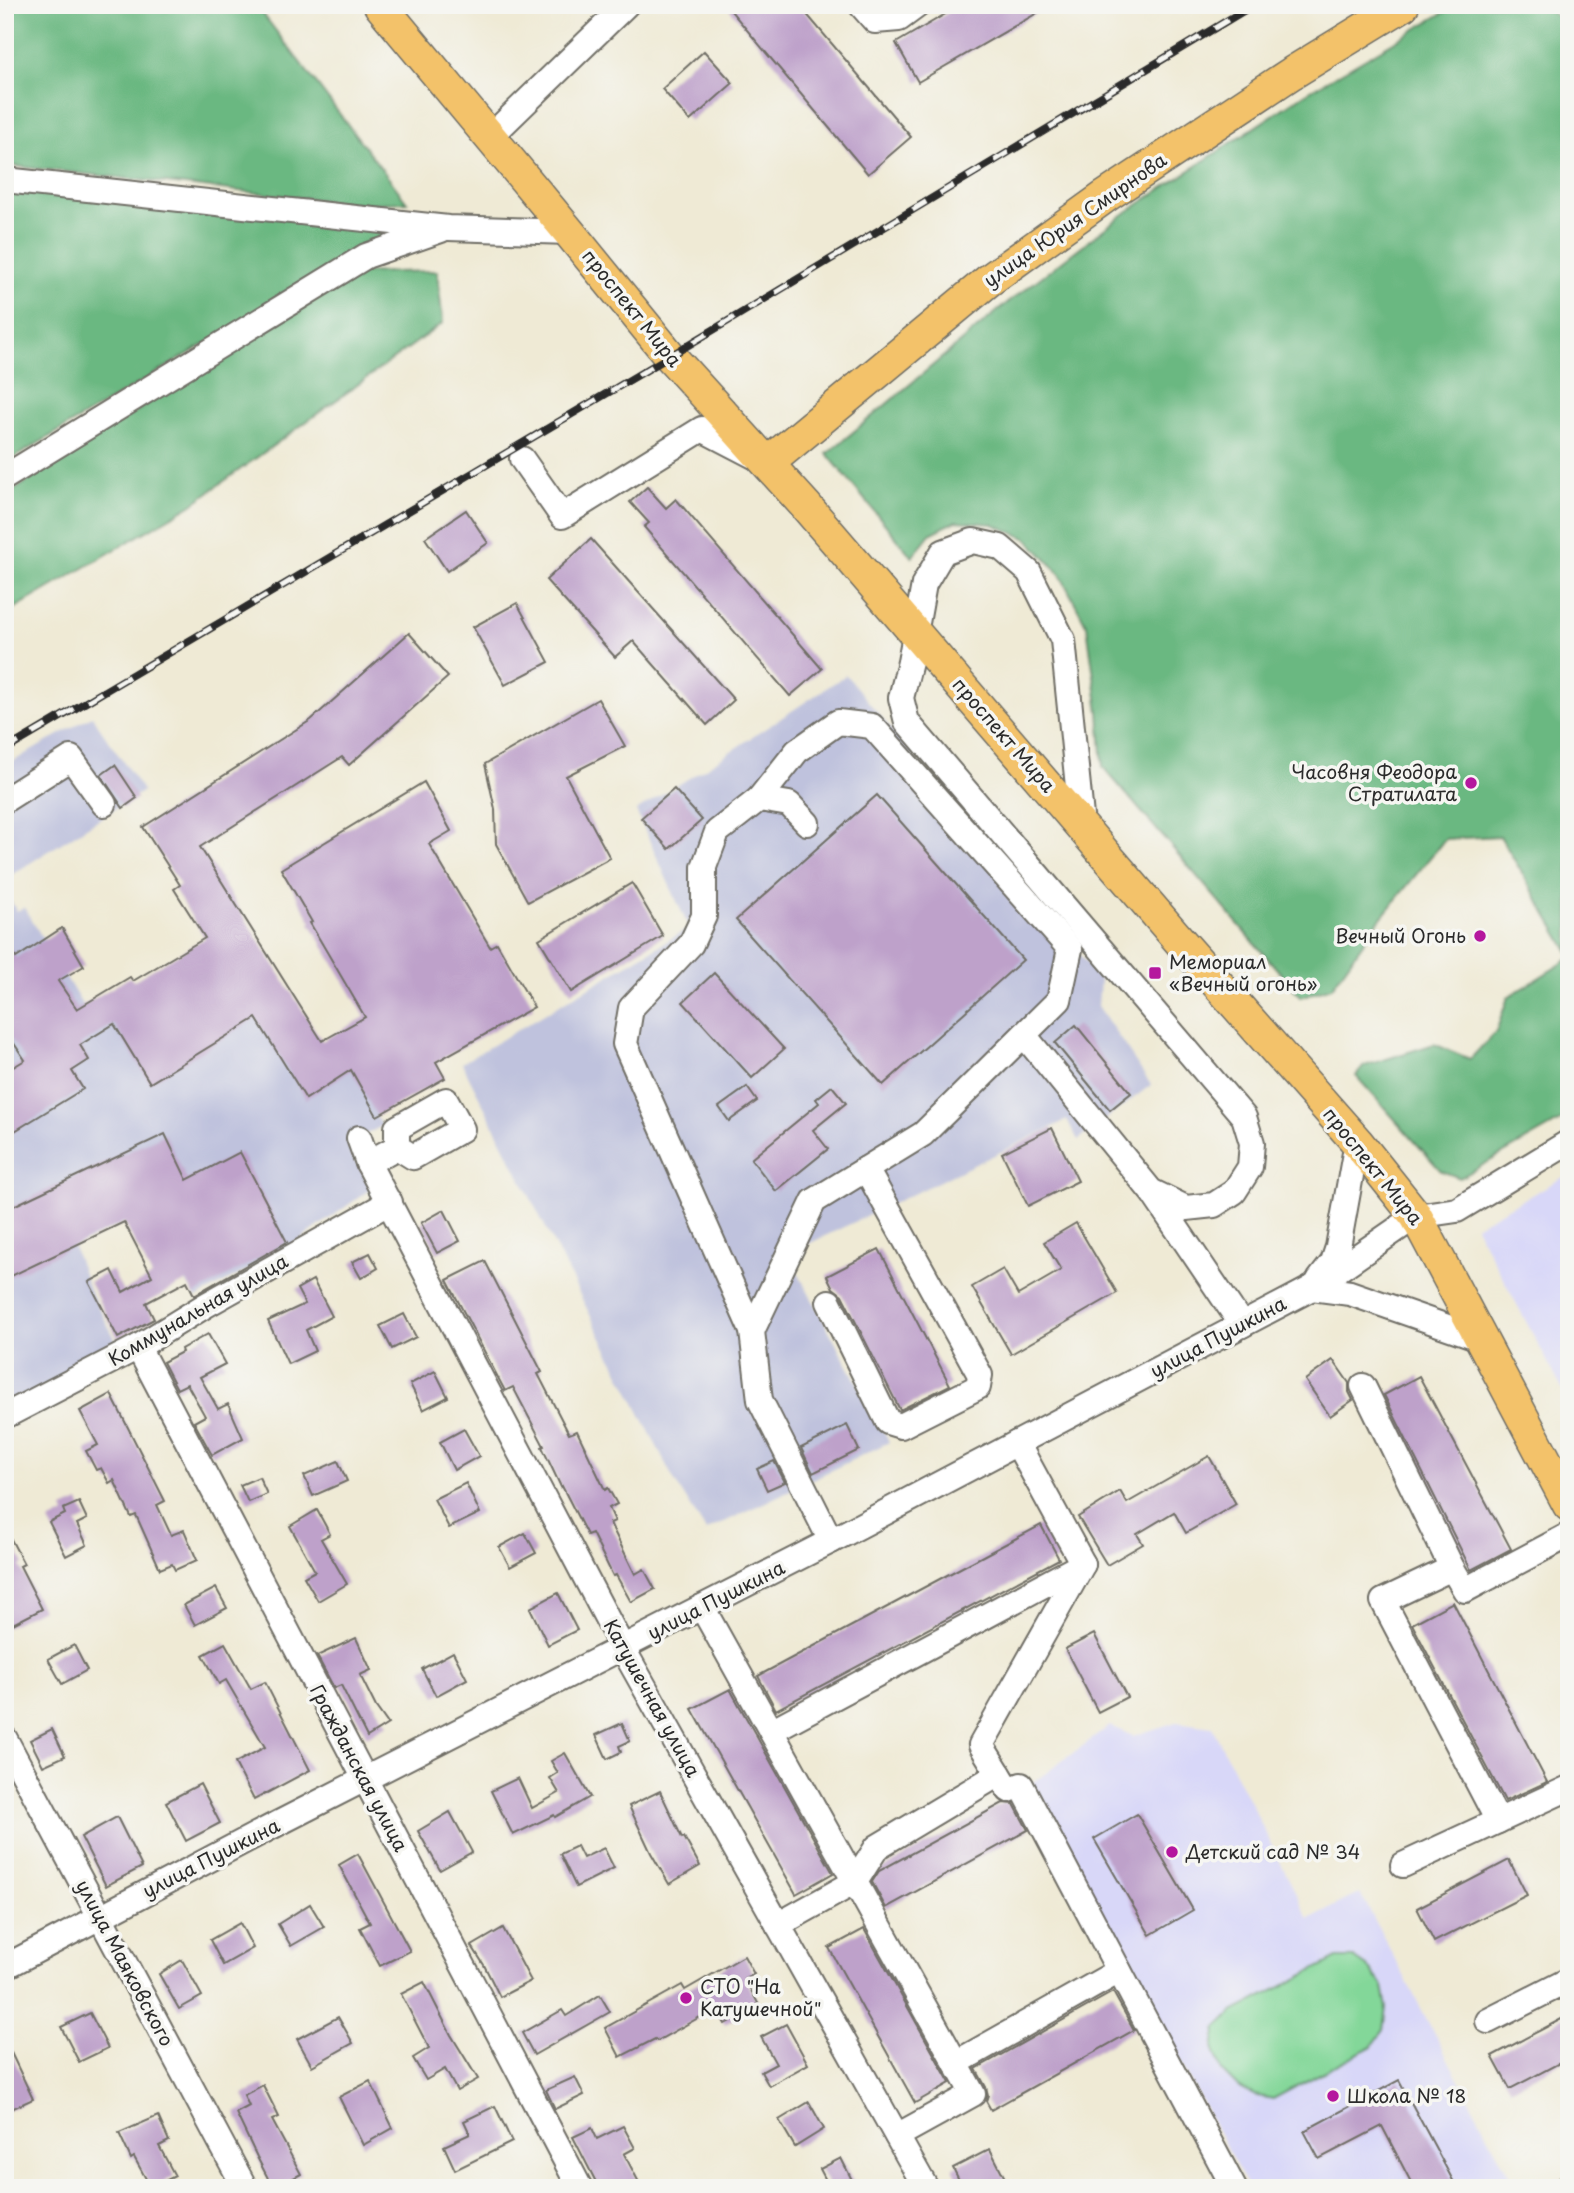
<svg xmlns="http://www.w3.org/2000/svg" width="1574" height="2193" font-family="'Playpen Sans',sans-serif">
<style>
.built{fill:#d8d7f8}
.industrial{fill:#bfc2dd}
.green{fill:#83d799;stroke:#578162;stroke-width:2}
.forest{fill:#6ab881;stroke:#4a7256;stroke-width:2}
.building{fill:#bea1ca}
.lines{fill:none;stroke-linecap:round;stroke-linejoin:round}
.minor-casing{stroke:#706e66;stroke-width:28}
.major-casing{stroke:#706e66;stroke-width:35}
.minor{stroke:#fff;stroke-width:24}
.major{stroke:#f3c26a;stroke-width:32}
.rail-casing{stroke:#2b2b2b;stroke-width:8}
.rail{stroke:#f6f6f2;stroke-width:5;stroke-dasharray:16;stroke-linecap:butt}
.poi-dot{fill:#b5179e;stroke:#f6f6f2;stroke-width:2.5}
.labels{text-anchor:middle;stroke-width:7;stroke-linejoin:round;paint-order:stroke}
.street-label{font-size:19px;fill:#2b2b2b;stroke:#f6f6f2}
.poi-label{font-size:19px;fill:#2b2b2b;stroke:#f6f6f2;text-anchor:start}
</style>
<rect width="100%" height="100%" fill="#f6f6f2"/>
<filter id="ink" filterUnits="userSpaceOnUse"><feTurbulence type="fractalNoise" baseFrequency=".0143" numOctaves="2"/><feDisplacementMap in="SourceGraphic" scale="14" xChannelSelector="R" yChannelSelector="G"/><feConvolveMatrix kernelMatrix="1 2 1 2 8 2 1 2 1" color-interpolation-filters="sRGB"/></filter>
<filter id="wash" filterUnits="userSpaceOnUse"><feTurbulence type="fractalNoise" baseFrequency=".00686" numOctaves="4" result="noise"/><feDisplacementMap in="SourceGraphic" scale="28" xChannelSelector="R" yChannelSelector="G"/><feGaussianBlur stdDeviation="1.57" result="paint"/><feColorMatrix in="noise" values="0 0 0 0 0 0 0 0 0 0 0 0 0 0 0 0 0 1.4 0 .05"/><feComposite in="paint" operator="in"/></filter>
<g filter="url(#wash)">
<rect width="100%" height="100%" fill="#efead5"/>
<!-- built -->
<g class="built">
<path d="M1569 1174V1402L1475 1226Z"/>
<path d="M1176 1722 1212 1727 1309 1919 1360 1893 1516 2188H1248L1031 1784 1110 1726 1133 1736Z"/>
</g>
<!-- industrial -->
<g class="industrial">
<path d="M846 675 1100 979 1098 1006 1151 1085 1078 1140 1067 1120 800 1248 792 1262 889 1442 706 1531 674 1480 462 1063 689 928 636 811 707 767Z"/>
<path d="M92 716 143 791 5 879V766Z"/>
<path d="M5 892 17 911 24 907 99 1033 131 1014 202 940 309 1093 355 1065 381 1113 376 1116 382 1126 359 1138 351 1154 373 1187 290 1247 196 1298 152 1224 147 1212 73 1247 89 1289 119 1346 5 1409Z"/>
</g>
<!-- green -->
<path class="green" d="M1337 1958H1354L1371 1970 1383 1987 1387 2008 1384 2030 1372 2046 1273 2099 1254 2095 1238 2087 1222 2071 1213 2047 1217 2028 1233 2012Z"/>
<!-- forest -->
<g class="forest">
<path d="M5 5H256L407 202 357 204 5 165Z"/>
<path d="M1457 5H1540L1561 19 1569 30V952L1500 836 1445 839 1380 919 1332 987 1301 997 1103 767 1099 712 1087 626 1060 574 1028 539 993 524 956 521 930 534 912 557 827 454 1006 304 1121 216 1306 93Z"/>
<path d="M5 188 397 230 5 463Z"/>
<path d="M437 271 443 323 191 505 5 614V496L350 273Z"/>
<path d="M1569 959V1116L1460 1178 1441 1171 1356 1076 1364 1066 1434 1044 1470 1059 1496 1032 1508 997Z"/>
</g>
<g id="blocks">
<!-- building -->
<g class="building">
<path d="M726 5H799L911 137 868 174Z"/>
<path d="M961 5H1051L918 82 896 43Z"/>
<path d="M704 51 733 83 690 121 662 89Z"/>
<path d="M647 487 666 508 676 499 822 669 790 696 644 527 649 523 630 502Z"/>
<path d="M466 510 488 543 447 571 425 538Z"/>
<path d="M591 539 734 700 707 725 633 641 615 657 546 580Z"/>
<path d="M517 603 549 662 505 685 473 627Z"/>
<path d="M409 633 448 677 349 765 342 757 200 847 322 1041 365 1017 310 923 312 922 281 869 424 782 451 831 429 844 490 947 497 943 534 1007 436 1062 445 1078 377 1116 351 1070 306 1099 256 1018 150 1083 114 1024 80 1045 89 1060 72 1071 83 1089 5 1137V1072L25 1060 5 1030V938L16 958 62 928 84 966 58 981 77 1009 130 977 133 981 205 938 174 889 180 885 143 827 311 720Z"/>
<path d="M598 699 625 746 566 776 610 858 528 902 496 844 495 809 485 764Z"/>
<path d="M115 765 137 798 123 808 101 775Z"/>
<path d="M674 789 702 820 669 849 641 818Z"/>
<path d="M877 795 1023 960 883 1085 736 920Z"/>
<path d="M632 883 663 936 571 992 539 939Z"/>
<path d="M714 973 784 1049 752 1078 683 1002Z"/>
<path d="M1076 1025 1131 1093 1110 1110 1055 1043Z"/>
<path d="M832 1086 846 1103 813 1130 828 1149 776 1191 751 1159 819 1103 816 1099Z"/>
<path d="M747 1087 757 1101 729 1121 719 1107Z"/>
<path d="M1052 1128 1078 1181 1028 1206 1002 1153Z"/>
<path d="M165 1134 187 1180 240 1152 287 1242 194 1295 187 1281 146 1303 154 1319 118 1338 89 1282 112 1270 123 1292 152 1276 124 1222 5 1279V1210Z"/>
<path d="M444 1210 460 1241 437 1253 421 1223Z"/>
<path d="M1076 1223 1117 1293 1011 1354 972 1287 1003 1269 1018 1295 1061 1270 1044 1242Z"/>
<path d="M879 1249 950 1385 900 1410 842 1295 833 1288 827 1276Z"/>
<path d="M370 1253 378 1268 361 1278 352 1262Z"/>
<path d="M485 1261 542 1372 538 1374 569 1434 577 1431 605 1490 608 1488 617 1504 609 1508 615 1521 610 1523 635 1574 644 1569 655 1589 631 1602 616 1575 613 1576 592 1533 587 1535 562 1486 561 1487 542 1447 544 1446 513 1387 505 1391 447 1280Z"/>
<path d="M313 1280 332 1316 306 1330 315 1351 288 1364 268 1321 305 1304 297 1289Z"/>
<path d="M404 1314 416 1337 392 1349 380 1326Z"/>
<path d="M208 1334 225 1364 200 1377 218 1409 228 1404 243 1438 212 1455 194 1422 205 1416 187 1384 177 1389 163 1362 182 1352 181 1349Z"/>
<path d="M1333 1360 1349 1383V1392L1353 1400 1330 1416 1305 1380Z"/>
<path d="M435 1371 448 1397 423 1410 410 1384Z"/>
<path d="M1419 1376 1511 1549 1471 1570 1384 1395Z"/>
<path d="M111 1394 165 1501 157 1505 171 1535 184 1530 197 1560 175 1570 172 1564 160 1569 136 1515 131 1517 114 1480 109 1483 101 1468 96 1470 86 1451 98 1445 80 1411Z"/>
<path d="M847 1425 859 1450 813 1473 801 1448Z"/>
<path d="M464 1429 479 1456 454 1470 440 1442Z"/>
<path d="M1209 1456 1236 1504 1186 1533 1174 1512 1137 1534 1143 1544 1107 1565 1078 1517 1120 1491 1127 1503Z"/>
<path d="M338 1461 347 1481 313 1496 304 1476Z"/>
<path d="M774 1461 785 1482 767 1490 757 1469Z"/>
<path d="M259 1477 267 1494 248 1502 240 1485Z"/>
<path d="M466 1483 480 1513 449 1528 434 1499Z"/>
<path d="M79 1502 87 1519 77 1524 87 1545 66 1556 49 1522 65 1514 63 1509Z"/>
<path d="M317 1510 330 1534 321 1539 347 1584 318 1601 304 1577 315 1571 290 1526Z"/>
<path d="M1041 1525 1059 1559 776 1710 758 1676Z"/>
<path d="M5 1528 24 1564 20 1566 42 1609 5 1628Z"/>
<path d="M525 1533 536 1553 510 1567 499 1547Z"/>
<path d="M216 1588 227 1608 195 1625 184 1605Z"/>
<path d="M558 1593 577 1630 548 1645 530 1608Z"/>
<path d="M1453 1602 1547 1782 1505 1801 1412 1624Z"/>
<path d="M1094 1634 1127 1697 1098 1712 1065 1649Z"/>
<path d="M356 1638 371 1670 360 1675 376 1707 388 1724 367 1737 341 1685 334 1688 317 1656Z"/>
<path d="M225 1643 251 1689 265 1682 310 1770 254 1800 235 1763 265 1747 226 1680 219 1684 203 1655Z"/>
<path d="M74 1645 87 1670 62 1684 48 1659Z"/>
<path d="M453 1652 467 1679 436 1696 422 1669Z"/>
<path d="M730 1689 833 1873 796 1894 692 1709Z"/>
<path d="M622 1723 630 1741 619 1746 621 1752 607 1759 596 1735Z"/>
<path d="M52 1729 65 1756 43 1766 30 1740Z"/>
<path d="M565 1753 590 1797 555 1817 554 1815 513 1835 491 1791 518 1778 532 1808 559 1793 550 1778 558 1773 551 1761Z"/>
<path d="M200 1784 220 1823 186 1841 166 1802Z"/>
<path d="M660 1791 682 1838 684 1837 700 1866 669 1884 651 1853 629 1806Z"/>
<path d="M1003 1803 1014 1804 1028 1830 886 1908 872 1882 879 1871Z"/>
<path d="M450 1812 472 1852 440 1870 418 1831Z"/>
<path d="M1137 1814 1193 1910 1150 1935 1094 1839Z"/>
<path d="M117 1817 142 1867 106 1886 81 1837Z"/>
<path d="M577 1846 583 1858 604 1848 614 1868 576 1887 560 1854Z"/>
<path d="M358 1854 410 1951 380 1966 360 1928 370 1923 339 1865Z"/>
<path d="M1509 1860 1527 1895 1434 1942 1417 1908Z"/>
<path d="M310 1904 324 1927 291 1946 278 1924Z"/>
<path d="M240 1923 253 1948 223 1965 210 1940Z"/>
<path d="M503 1928 531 1981 500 1997 484 1965 472 1946Z"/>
<path d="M864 1929 950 2083 915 2103 829 1948Z"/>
<path d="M744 1956 754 1974 745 1979 759 2005 725 2024 716 2008 657 2041 655 2039 620 2057 605 2028 682 1985 685 1990Z"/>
<path d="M182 1960 202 1996 179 2009 159 1974Z"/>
<path d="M424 1982 451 2035 478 2079 457 2091 445 2069 426 2080 413 2058 429 2048 401 1994Z"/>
<path d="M1113 1992 1134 2030 991 2110 986 2101 988 2095 986 2087 976 2069Z"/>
<path d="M600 1995 610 2012 534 2055 522 2033 562 2010 566 2016Z"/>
<path d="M90 2013 108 2048 79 2062 61 2027Z"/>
<path d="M1569 2015V2058L1510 2089 1492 2056Z"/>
<path d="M338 2017 353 2043 312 2066 297 2039Z"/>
<path d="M786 2024 808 2064 769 2086 761 2072 776 2064 761 2037Z"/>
<path d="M5 2040 33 2099 5 2112Z"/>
<path d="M575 2077 584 2095 555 2109 546 2090Z"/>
<path d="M1399 2080 1457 2188H1414L1382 2126 1319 2159 1304 2131Z"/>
<path d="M370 2081 393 2128 363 2145 339 2097Z"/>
<path d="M263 2085 279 2117 272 2120 301 2174 275 2188H273L257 2157 236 2113 249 2106 244 2095Z"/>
<path d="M809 2102 824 2129 795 2147 779 2120Z"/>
<path d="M495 2106 512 2142 455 2170 444 2146 470 2134 464 2121Z"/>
<path d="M158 2116 169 2141 159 2146 175 2176 151 2188 134 2157 131 2159 119 2133Z"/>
<path d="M623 2126 635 2148 624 2154 642 2188H599L573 2137 592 2128 597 2139Z"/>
<path d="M990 2149 1010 2188H963L953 2168Z"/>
<path d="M841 2158 856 2188H830L820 2169Z"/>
</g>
</g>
</g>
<g filter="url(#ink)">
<use href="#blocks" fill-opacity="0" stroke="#706e66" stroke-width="2"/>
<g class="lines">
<!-- minor casing -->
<g class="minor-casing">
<g id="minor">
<path d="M861 5 875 21 899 19 918 5"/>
<path d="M490 137 626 5"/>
<path d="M5 180 448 228 569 232"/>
<path d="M522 459 562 516 702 429 754 456"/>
<path d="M5 477 366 256 441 230"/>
<path d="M5 800 71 758 104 804"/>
<path d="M807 823 789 804 759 799 717 832 704 867V916L691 944 631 1008 625 1044 752 1331 760 1400 831 1541"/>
<path d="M1024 1035 1151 1191 1186 1208 1214 1205 1234 1192 1250 1167 1252 1143 1244 1117 907 722 901 698 910 662 924 584 943 552 973 541 1000 547 1029 572 1063 640 1082 826"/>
<path d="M359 1138 368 1163 622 1647 926 2188"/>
<path d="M368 1163 397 1147 413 1157 462 1129 446 1100 397 1128V1147"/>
<path d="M1152 1192 1242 1325"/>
<path d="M1319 1280 1333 1262 1338 1247 1357 1142"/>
<path d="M1312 1288 1350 1293 1482 1339"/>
<path d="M829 1302 888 1422 901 1426 978 1387 980 1375 866 1169"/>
<path d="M752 1331 814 1201 923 1134 1059 1000 1070 949 872 726 838 722 797 751 759 799"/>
<path d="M138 1347 580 2188"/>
<path d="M1363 1386 1452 1568 1383 1601 1498 1821"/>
<path d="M5 1416 138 1347 206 1305 390 1202"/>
<path d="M1017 1443 1083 1564 981 1745 1009 1790 1021 1785 1234 2188"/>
<path d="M1452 1568 1465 1590 1569 1535"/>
<path d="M702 1607 973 2094 897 2136"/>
<path d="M771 1731 1083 1564"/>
<path d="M5 1739 245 2188"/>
<path d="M1403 1865 1569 1788"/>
<path d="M778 1925 855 1882 877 1847 999 1774"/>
<path d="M5 1967 271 1827 831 1541 1312 1288 1416 1216 1457 1210 1569 1142"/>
<path d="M1488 2021 1569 1980"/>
<path d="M956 2063 1119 1971"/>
<path d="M1568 2188H1569"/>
</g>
</g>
<!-- major casing -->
<g class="major-casing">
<g id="major">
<path d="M380 5 569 232 670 356 805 505 1185 947 1357 1142 1416 1216 1569 1505"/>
<path d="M768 463 988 281 1106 196 1292 73 1403 5"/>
</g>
</g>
<!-- minor -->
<use href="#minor" class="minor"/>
<!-- major -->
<use href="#major" class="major"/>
<!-- rail casing -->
<g class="rail-casing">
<path id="rail" d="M5 750 670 356 1253 5"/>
</g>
<!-- rail -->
<use href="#rail" class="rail"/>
</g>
</g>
<!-- markers -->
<g class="poi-dot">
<circle cx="1471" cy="783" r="7"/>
<circle cx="1480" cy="936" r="7"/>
<rect x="1148" y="966" width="14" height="14" rx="3.5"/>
<circle cx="1172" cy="1852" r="7"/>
<circle cx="686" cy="1998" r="7"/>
<circle cx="1333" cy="2096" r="7"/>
</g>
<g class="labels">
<!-- street labels -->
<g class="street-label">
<text transform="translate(1075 220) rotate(-35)" y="7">улица Юрия Смирнова</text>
<text transform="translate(632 308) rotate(51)" y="7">проспект Мира</text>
<text transform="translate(1004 735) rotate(49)" y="7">проспект Мира</text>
<text transform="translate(1373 1166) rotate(51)" y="7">проспект Мира</text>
<text transform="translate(198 1310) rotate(-30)" y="7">Коммунальная улица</text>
<text transform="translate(1218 1337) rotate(-28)" y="7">улица Пушкина</text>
<text transform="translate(716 1600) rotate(-27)" y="7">улица Пушкина</text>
<text transform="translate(652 1698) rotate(61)" y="7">Катушечная улица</text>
<text transform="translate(359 1768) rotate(62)" y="7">Гражданская улица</text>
<text transform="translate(211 1858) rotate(-27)" y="7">улица Пушкина</text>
<text transform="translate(125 1963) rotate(62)" y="7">улица Маяковского</text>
</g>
<!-- poi labels -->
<g class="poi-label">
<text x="1457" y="779" text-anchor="end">Часовня Феодора<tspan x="1457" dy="22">Стратилата</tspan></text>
<text x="1466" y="943" text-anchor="end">Вечный Огонь</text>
<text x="1169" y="969">Мемориал<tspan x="1169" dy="22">«Вечный огонь»</tspan></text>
<text x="1186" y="1859">Детский сад № 34</text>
<text x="700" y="1994">СТО "На<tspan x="700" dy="22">Катушечной"</tspan></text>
<text x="1347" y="2103">Школа № 18</text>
</g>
</g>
<!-- margin -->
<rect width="1574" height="2193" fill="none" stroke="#f6f6f2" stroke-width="28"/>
</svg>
